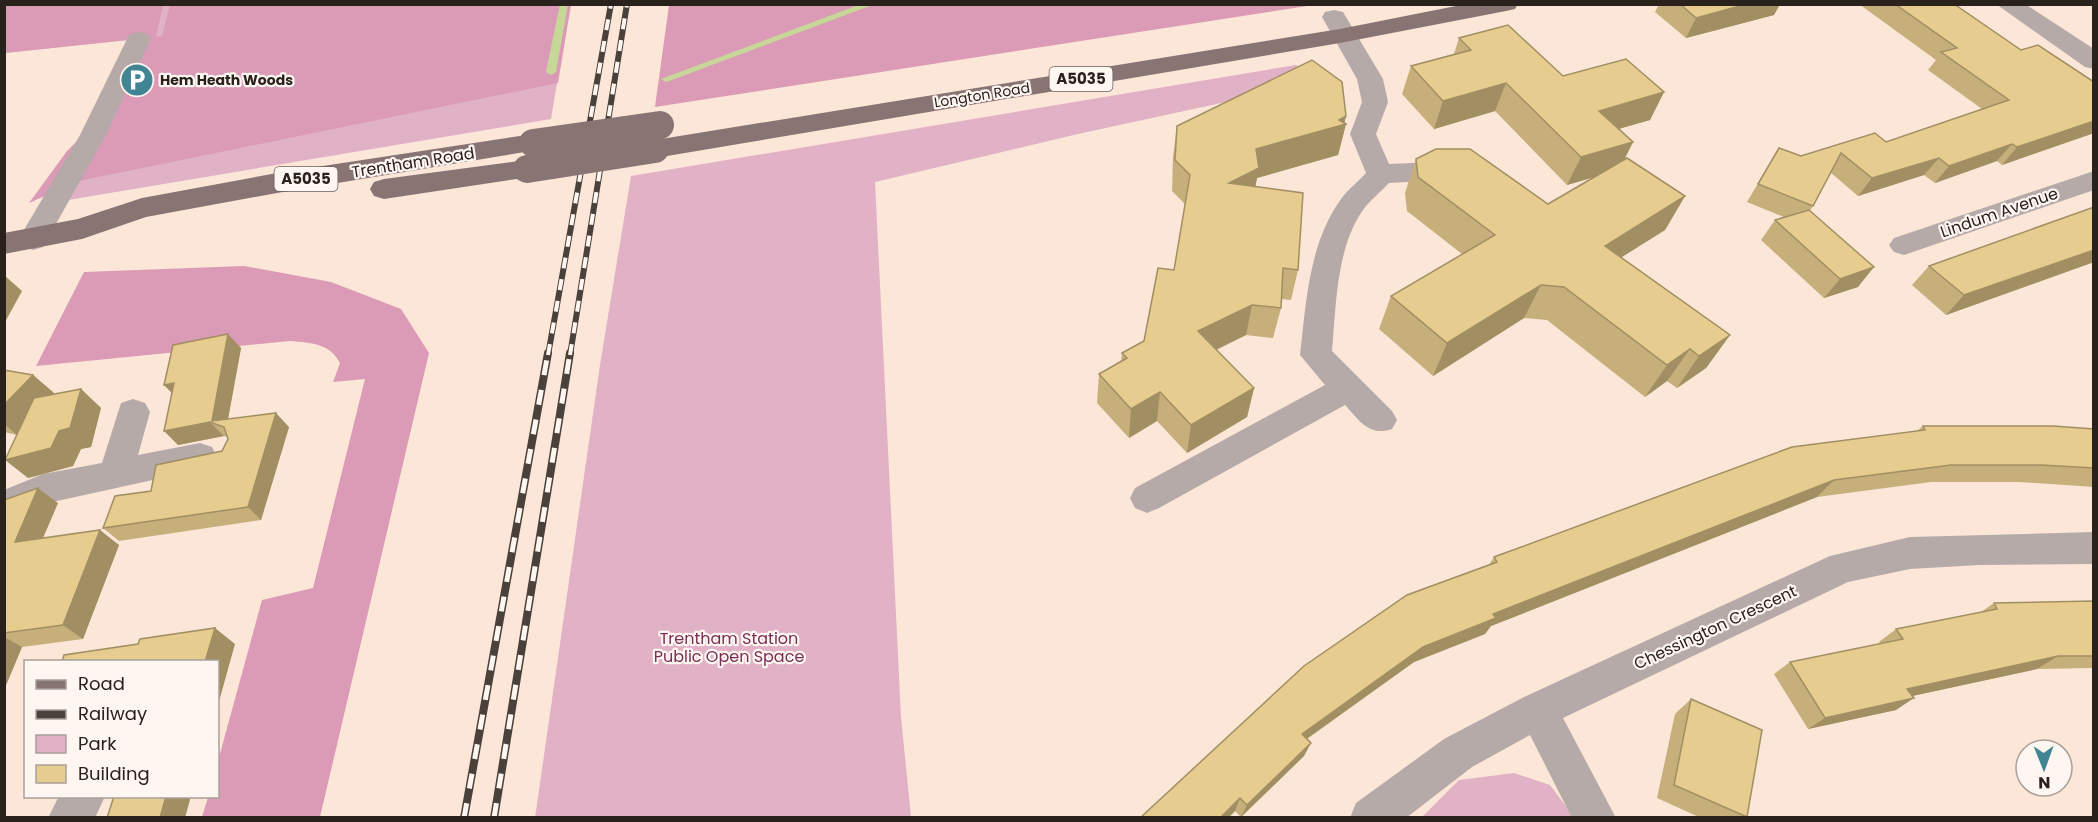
<svg xmlns="http://www.w3.org/2000/svg" width="2098" height="822" font-family="Poppins,sans-serif">
<style>
.green{fill:#e1b2c6}
.forest{fill:#db9bb7}
.lines{fill:none;stroke-linecap:round;stroke-linejoin:round}
.stream{fill:#c7d798;fill-rule:evenodd}
.minor{fill:#b6aaa9;fill-rule:evenodd}
.major{fill:#887473;fill-rule:evenodd}
.rail-far1-casing{stroke:#4a413a;stroke-width:6}
.rail-casing{stroke:#4a413a;stroke-width:8}
.rail-far1{stroke:#fef6f0;stroke-width:4;stroke-dasharray:11;stroke-linecap:butt}
.rail{stroke:#fef6f0;stroke-width:5;stroke-dasharray:15;stroke-linecap:butt}
.major-bridge{stroke:#887473;stroke-width:28}
.wall{fill:#c6af7a}
.shaded-wall{fill:#a18f63}
.building{fill:#e6cc8e;stroke:#a18f63;stroke-width:1.5}
.labels{text-anchor:middle;stroke-width:4.5;stroke-linejoin:round;paint-order:stroke}
.far-poi-label{font-size:14px;font-weight:bold;fill:#28211c;stroke:#fef6f0;text-anchor:start}
.far-street-label{font-size:14px;fill:#28211c;stroke:#fef6f0}
.shield{fill:#fef6f0;stroke:#68615c;stroke-width:1.5}
.shield-label{font-size:15px;font-weight:bold;fill:#28211c}
.street-label{font-size:16px;fill:#28211c;stroke:#fef6f0}
.park-label{font-size:16px;fill:#7a2e55;stroke:#fef6f0}
</style>
<rect width="100%" height="100%" fill="#fbe6d8"/>
<!-- green -->
<g class="green">
<path d="M4 5H570L551 119 68 200 139 39 5 53Z"/>
<path d="M1296 65 1318 82 1078 134 875 182 901 717 911 817 535 818 600 365 631 176Z"/>
<path d="M1514 773 1550 785 1574 817 1421 818 1459 780Z"/>
</g>
<!-- forest -->
<g class="forest">
<path d="M4 5H163L156 37 162 36 170 5H571L558 83 79 181 29 203 67 151 80 138 127 40 5 53Z"/>
<path d="M669 5V4L1314 5 655 107Z"/>
<path d="M244 266 331 282 401 309 429 353 320 817H202L208 797 218 796V761L262 600 313 588 365 379 333 382 340 363C330 343 311 343 290 341L36 366 84 272Z"/>
</g>
<g class="lines">
<!-- stream -->
<g class="stream">
<path d="M560 4H568L556 72 551 75 546 72Z"/>
<path d="M861 4H875L669 81 666 82 661 79Z"/>
</g>
<!-- minor -->
<g class="minor">
<path d="M1996 4H2025L2094 49V69L2085 67Z"/>
<path d="M1334 10 1343 12 1383 79 1388 102 1376 134 1389 164 1457 161 1467 163 1471 170 1467 177 1457 179 1389 183C1381 192 1370 200 1363 210 1336 248 1336 307 1332 351L1392 411 1397 420 1392 429C1369 437 1359 420 1345 405L1159 508 1147 513 1135 508 1130 498 1135 488 1325 385 1300 355C1306 303 1309 243 1341 199 1348 189 1358 182 1366 173L1350 134 1362 102 1357 79 1322 17 1325 12Z"/>
<path d="M139 32 148 34 151 39 106 135 43 247 33 250 23 247 18 240 80 135 127 39 130 34Z"/>
<path d="M2094 171V190L1904 255 1894 252 1889 245 1894 238Z"/>
<path d="M133 399 145 403 150 412 138 455 200 443 212 447 217 457 212 467 48 503 4 521V490L43 474 102 463 121 403Z"/>
<path d="M2094 532V564L1979 565 1910 569 1848 582 1563 718 1616 818H1572L1530 735 1472 767 1406 818H1350L1356 803 1444 739 1524 697 1830 556 1910 537Z"/>
<path d="M59 796H105L95 818H48Z"/>
</g>
<!-- major -->
<g class="major">
<path d="M1466 4H1518L1515 9 1506 11 1340 43 655 158 645 155 641 149 645 143 655 140 1340 29Z"/>
<path d="M533 134 543 137 547 143 543 149 277 193 146 217 82 239 4 254V233L78 219 142 198 277 173Z"/>
<path d="M527 160 537 162 541 169 537 176 384 199 374 196 370 189 374 182 384 179Z"/>
</g>
<!-- rail-far1 casing -->
<g class="rail-far1-casing">
<g id="rail-far1">
<path d="M548 355 611 4"/>
<path d="M570 355 627 4"/>
</g>
</g>
<!-- rail casing -->
<g class="rail-casing">
<g id="rail">
<path d="M464 818 548 353"/>
<path d="M494 818 570 353"/>
</g>
</g>
<!-- rail-far1 -->
<use href="#rail-far1" class="rail-far1"/>
<!-- rail -->
<use href="#rail" class="rail"/>
<!-- major-bridge -->
<g class="major-bridge">
<path d="M533 143 660 125"/>
<path d="M527 169 655 149"/>
</g>
</g>
<!-- wall -->
<g class="wall">
<path d="M1659 4H1780L1774 15 1686 38 1655 12Z"/>
<path d="M1859 4H1954L2021 50 2094 82V133L2002 165 1997 161 1935 183 1924 175 1858 196 1830 172 1810 211 1858 287 1824 298 1761 240 1775 220 1784 217 1747 202 1779 148 1801 156 1886 142 1982 109 1928 70 1936 60Z"/>
<path d="M1459 38 1563 76 1664 92 1650 120 1619 129 1633 142 1624 160 1685 196 1665 230 1621 257 1730 335 1706 368 1677 388 1667 381 1645 397 1547 320 1524 318 1433 376 1379 329 1391 296 1462 254 1407 211 1405 193 1416 159 1548 204 1594 177 1567 185 1495 111 1434 129 1402 94 1411 66 1454 54Z"/>
<path d="M1346 116 1344 123 1346 124 1338 155 1257 178 1255 187 1298 270 1291 300 1281 299V308L1273 338 1246 335 1216 350 1254 388 1247 417 1187 453 1157 421 1129 438 1097 403 1099 374 1121 362 1122 353 1144 341 1174 270 1185 204 1172 191 1173 157 1177 126Z"/>
<path d="M2094 207V262L1946 315 1912 285 1929 266Z"/>
<path d="M241 348 228 419 289 427 261 520 119 541 103 528 151 491 222 451 228 439V437L224 436 178 445 172 393 164 385Z"/>
<path d="M4 370 33 375 54 393 53 395 81 389 101 408 91 447 81 449 73 466 28 478 17 435 4 432Z"/>
<path d="M1923 426 2094 429V487L2019 482H1931L1817 497 1491 626 1485 634 1414 662 1307 739 1304 756 1241 817 1235 811 1228 818H1140L1489 565 1494 557 1918 430Z"/>
<path d="M4 500 58 503 43 538 119 545 83 639 22 647 4 690Z"/>
<path d="M2094 601V668L2037 669 1912 696 1896 710 1808 729 1774 674 1790 662 1880 644 1879 642 1896 629 1981 612 1994 603Z"/>
<path d="M1691 699 1747 817 1701 818 1657 798 1675 714Z"/>
</g>
<!-- shaded-wall -->
<g class="shaded-wall">
<path d="M1747 4H1780L1774 15 1686 38 1696 18Z"/>
<path d="M1506 83 1495 111 1434 129 1443 101Z"/>
<path d="M1664 92 1650 120 1586 138 1599 111Z"/>
<path d="M1346 116 1344 125 1346 124 1338 155 1257 178 1253 199 1229 183 1256 149 1339 120Z"/>
<path d="M2094 121V133L2002 165 2017 147Z"/>
<path d="M1633 142 1619 170 1567 185 1581 157Z"/>
<path d="M2012 144 1997 161 1935 183 1949 166Z"/>
<path d="M1939 158 1924 175 1858 196 1872 178Z"/>
<path d="M1685 196 1665 230 1587 279 1605 246Z"/>
<path d="M2094 250V262L1946 315 1964 295Z"/>
<path d="M1874 267 1858 287 1824 298 1840 279Z"/>
<path d="M4 275 22 291 4 324Z"/>
<path d="M1541 285 1524 318 1433 376 1447 343Z"/>
<path d="M1252 305 1246 335 1193 361 1198 331Z"/>
<path d="M228 334 241 348 226 430 224 427 212 421Z"/>
<path d="M1730 335 1706 368 1677 388 1699 356Z"/>
<path d="M1690 349 1667 381 1645 397 1667 365Z"/>
<path d="M33 375 54 393 17 435 4 424V405Z"/>
<path d="M174 383 178 399 164 385Z"/>
<path d="M1254 388 1247 417 1187 453 1191 425Z"/>
<path d="M81 389 101 408 91 447 81 449 73 466 28 478 5 460Z"/>
<path d="M1160 392 1157 421 1129 438 1131 409Z"/>
<path d="M276 413 289 427 261 520 248 507Z"/>
<path d="M210 422 224 436 178 445 164 431Z"/>
<path d="M1834 480 1817 497 1491 626 1485 634 1414 662 1295 747 1302 734 1423 647 1493 614Z"/>
<path d="M38 488 58 503 35 556 15 542Z"/>
<path d="M100 530 119 545 83 639 63 625Z"/>
<path d="M215 628 235 644 218 705V662H205Z"/>
<path d="M4 637 22 647 4 690Z"/>
<path d="M2058 656 2037 669 1889 701 1907 689Z"/>
<path d="M1914 698 1896 710 1808 729 1825 718Z"/>
<path d="M1311 743 1304 756 1241 817 1247 805Z"/>
<path d="M166 796H191L185 818H160Z"/>
<path d="M1240 798 1235 811 1228 818H1220Z"/>
</g>
<!-- building -->
<g class="building">
<path d="M1680 4H1747L1696 18Z"/>
<path d="M1895 4H1954L2021 50 2038 45 2094 82V121L2017 147 2012 144 1949 166 1939 158 1872 178 1841 153 1813 206 1758 184 1779 148 1801 156 1875 133 1886 142 2009 100 1941 52 1957 48Z"/>
<path d="M1508 25 1563 76 1626 59 1664 92 1599 111 1633 142 1581 157 1506 83 1443 101 1411 66 1471 50 1459 38Z"/>
<path d="M1312 60 1342 82 1346 116 1339 120 1346 124 1256 149 1259 168 1229 183 1303 193 1298 270 1283 268 1281 308 1252 305 1198 331 1254 388 1191 425 1160 392 1131 409 1099 374 1127 358 1122 353 1144 341 1158 268 1174 270 1190 175 1175 160 1177 126Z"/>
<path d="M1436 149H1470L1548 204 1627 158 1685 196 1605 246 1730 335 1699 356 1690 349 1667 365 1564 287 1541 285 1447 343 1391 296 1495 235 1418 177 1416 159Z"/>
<path d="M2094 207V250L1964 295 1929 266Z"/>
<path d="M1809 210 1874 267 1840 279 1775 220Z"/>
<path d="M228 334 212 421 276 413 248 507 103 528 115 496 151 491 156 465 222 451 228 439 224 427 210 422 164 431 174 383 164 385 173 345Z"/>
<path d="M4 370 33 375 4 405Z"/>
<path d="M81 389 70 428 59 431 51 448 5 460 34 398Z"/>
<path d="M1923 426H2053L2094 429V468L2041 465H1951L1834 480 1493 614 1496 618 1423 647 1302 734 1311 743 1247 805 1240 798 1220 818H1140L1304 666 1407 595 1497 562 1494 557 1792 447 1925 430Z"/>
<path d="M38 488 15 542 100 530 63 625 4 633V500Z"/>
<path d="M2094 601V656H2058L1907 689 1914 698 1825 718 1790 662 1903 639 1896 629 1997 609 1994 603Z"/>
<path d="M215 628 205 662H62L64 655 138 644 140 639Z"/>
<path d="M1691 699 1762 730 1747 817 1674 785Z"/>
<path d="M114 796H166L160 818H107Z"/>
</g>
<!-- icons -->
<defs>
<g id="parking-disc" transform="scale(1.725)"><circle r="9.5" fill="#418494" stroke="#fef6f0"/><path d="M-3.5-5.5H1a3.5 3.5 0 0 1 0 7H-1V5.5H-3.5ZM-1-3.4V-.6H.8a1.4 1.4 0 0 0 0-2.8Z" fill="#fff"/></g>
</defs>
<g fill-rule="evenodd">
<use href="#parking-disc" x="137" y="80"/>
</g>
<g class="labels">
<!-- far-poi labels -->
<g class="far-poi-label">
<text x="160" y="85">Hem Heath Woods</text>
</g>
<!-- far-street labels -->
<g class="far-street-label">
<text transform="translate(982 95) rotate(-9)" y="5">Longton Road</text>
</g>
<!-- shield labels -->
<g class="shield">
<rect x="1049.5" y="67" width="63" height="24" rx="4.5"/>
<rect x="274.5" y="167" width="63" height="24" rx="4.5"/>
</g>
<g class="shield-label">
<text x="1081" y="84">A5035</text>
<text x="306" y="184">A5035</text>
</g>
<!-- street labels -->
<g class="street-label">
<text transform="translate(413 162) rotate(-9)" y="6">Trentham Road</text>
<text transform="translate(1999 212) rotate(-19)" y="6">Lindum Avenue</text>
<text transform="translate(1715 627) rotate(-25)" y="6">Chessington Crescent</text>
</g>
<!-- park labels -->
<g class="park-label">
<text x="729" y="644">Trentham Station<tspan x="729" dy="18">Public Open Space</tspan></text>
</g>
</g>
<!-- border -->
<rect width="2098" height="822" fill="none" stroke="#28211c" stroke-width="12"/>
<!-- legend -->
<rect x="24" y="660" width="195" height="138" fill="#fef6f0" stroke="#a8a19b" stroke-width="1.5"/>
<rect x="36" y="680" width="30" height="9" fill="#887473" stroke="#a8a19b" stroke-width="1.5"/>
<text x="78" y="690" font-size="18" fill="#28211c">Road</text>
<rect x="36" y="710" width="30" height="9" fill="#4a413a" stroke="#a8a19b" stroke-width="1.5"/>
<text x="78" y="720" font-size="18" fill="#28211c">Railway</text>
<rect x="36" y="735" width="30" height="18" fill="#e1b2c6" stroke="#a8a19b" stroke-width="1.5"/>
<text x="78" y="750" font-size="18" fill="#28211c">Park</text>
<rect x="36" y="765" width="30" height="18" fill="#e6cc8e" stroke="#a8a19b" stroke-width="1.5"/>
<text x="78" y="780" font-size="18" fill="#28211c">Building</text>
<!-- north arrow -->
<g transform="translate(2044 768) rotate(179)"><circle r="28" fill="#fef6f0" stroke="#a8a19b" stroke-width="1.5"/>
<path d="M0-4.5L10 22L0 15L-10 22Z" fill="#418494"/>
<text y="-9" font-size="16" font-weight="bold" text-anchor="middle" fill="#28211c">N</text>
</g>
</svg>
